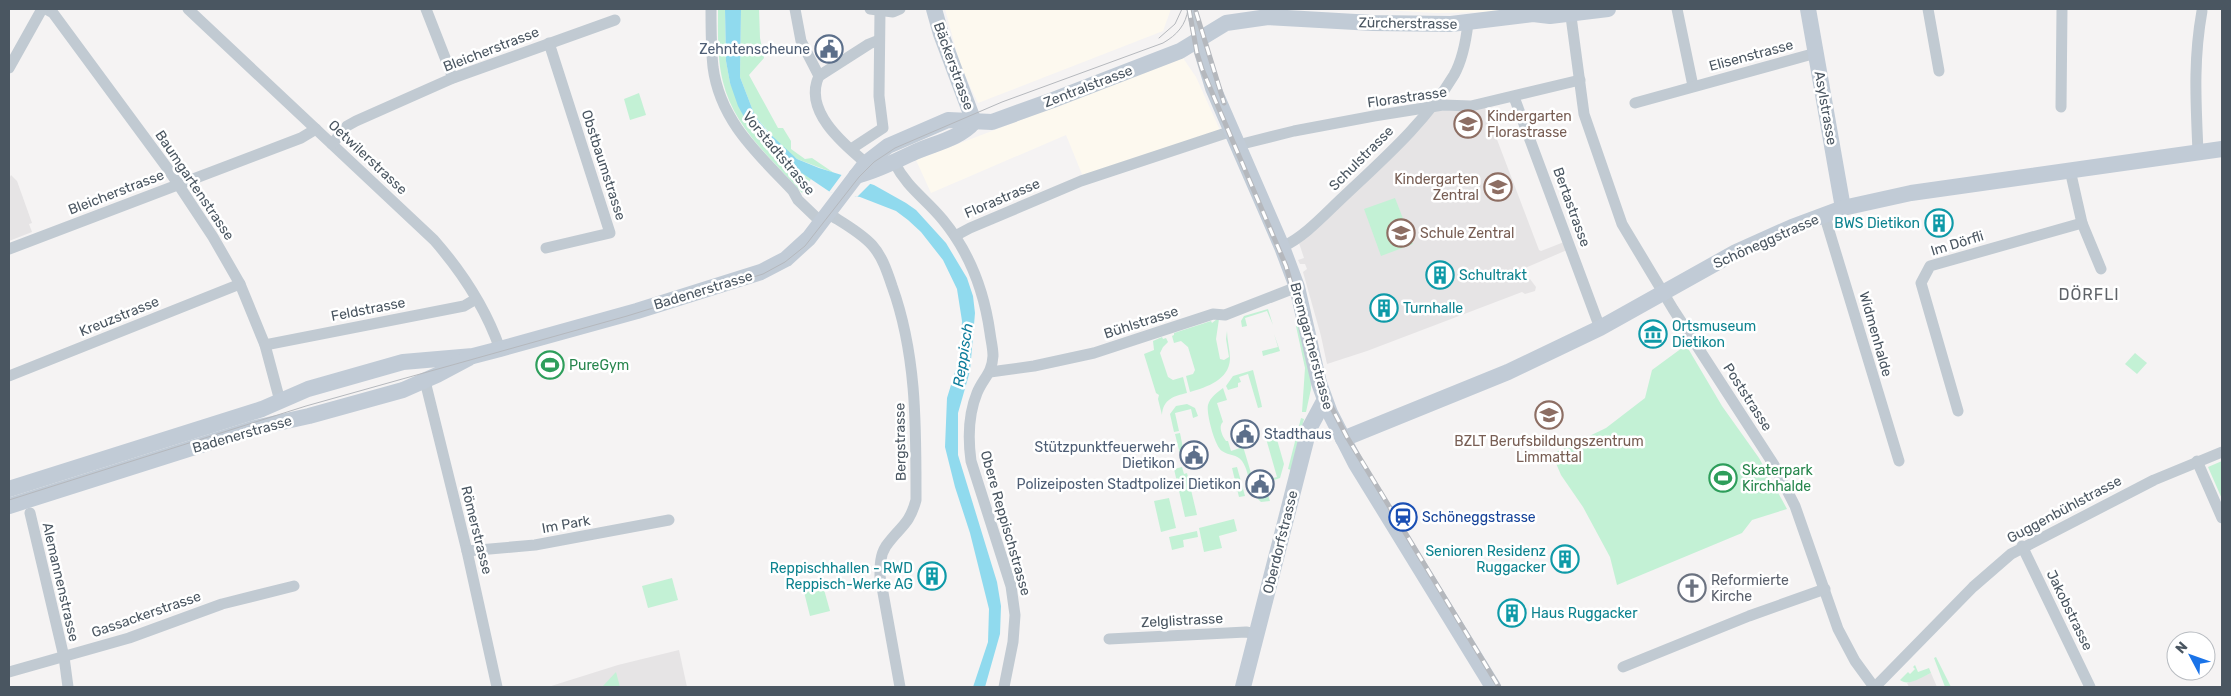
<svg xmlns="http://www.w3.org/2000/svg" width="2231" height="696" font-family="Rubik,sans-serif">
<style>
.commercial{fill:#fdf9ef}
.education{fill:#e6e4e5}
.green{fill:#c3f1d5}
.water{fill:#90daee}
.pier{fill:#f5f3f3}
.lines{fill:none;stroke-linecap:round;stroke-linejoin:round}
.street{stroke:#c1cad2;stroke-width:11}
.secondary{stroke:#c1cbd6;stroke-width:16}
.tram{stroke:#b5b8bd;stroke-width:1}
.rail-casing{stroke:#b5b8bd;stroke-width:5}
.rail{stroke:#fff;stroke-width:3;stroke-dasharray:9;stroke-linecap:butt}
.labels{text-anchor:middle;stroke-width:5;stroke-linejoin:round;paint-order:stroke}
.street-label{font-size:14px;fill:#4a5661;stroke:#fff}
.service-label{font-size:14px;fill:#4e5e75;stroke:#fff;text-anchor:end}
.education-label{font-size:14px;fill:#785e54;stroke:#fff;text-anchor:start}
.culture-label{font-size:14px;fill:#0d838f;stroke:#fff;text-anchor:start}
.leisure-label{font-size:14px;fill:#27864d;stroke:#fff;text-anchor:start}
.transit-label{font-size:14px;fill:#164399;stroke:#fff;text-anchor:start}
.worship-label{font-size:14px;fill:#5b616d;stroke:#fff;text-anchor:start}
.water-label{font-size:15px;font-style:italic;fill:#0c7c9b;stroke:#fff}
.quarter-label{font-size:16px;letter-spacing:1px;fill:#5f6368;stroke:#fff}
</style>
<rect width="100%" height="100%" fill="#f5f3f3"/>
<!-- commercial -->
<g class="commercial">
<path d="M945 9H1171L1163 31 978 103 960 65Z"/>
<path d="M1367 9H1510L1491 12 1436 13Z"/>
<path d="M1183 58 1196 77 1224 139 1086 184 1066 135 931 193 916 160Z"/>
</g>
<!-- education -->
<g class="education">
<path d="M1485 108 1539 250 1541 251 1564 242 1567 250 1523 269 1526 280 1530 279 1536 287 1535 291 1525 294 1522 292 1367 351 1327 364 1321 336 1303 272 1307 269 1305 264H1300L1298 260 1304 258 1299 243 1434 111Z"/>
<path d="M11 175 17 181 32 223 29 224 32 232 9 241V179Z"/>
<path d="M679 650 687 687H548L618 665Z"/>
<path d="M1931 673 1937 687H1909L1907 683Z"/>
</g>
<!-- green -->
<g class="green">
<path d="M718 9H725L726 61 730 83 767 147 781 159 811 179 802 193C772 159 734 128 723 82 717 58 718 33 718 9Z"/>
<path d="M741 9H759L760 38 764 58 749 75 778 128H783L791 141V149L805 159 812 158 834 173 797 159 781 146 755 116 740 77Z"/>
<path d="M639 93 646 115 630 120 624 99Z"/>
<path d="M1395 198 1413 244 1381 256 1364 209Z"/>
<path d="M1268 309 1273 325 1267 311 1245 318 1247 326 1242 327 1241 321 1244 316Z"/>
<path d="M1217 319H1219L1216 339 1220 359 1224 360 1229 357 1226 339 1227 331C1227 340 1230 350 1230 359 1229 380 1207 387 1190 392L1186 376 1193 374 1195 370 1188 347 1181 341 1174 343 1172 336 1174 335V333L1211 321 1212 323Z"/>
<path d="M1300 325 1311 379V389L1306 412H1302L1305 368 1296 326Z"/>
<path d="M1274 334 1280 351 1263 356 1262 351 1278 347Z"/>
<path d="M1162 337 1163 339 1166 338 1168 342 1163 347 1160 353 1168 377 1173 380 1183 377 1187 393C1174 396 1163 399 1162 415L1158 399 1159 395 1156 393 1144 354 1154 350 1153 341Z"/>
<path d="M1686 345 1722 406 1759 458 1787 509 1752 520 1742 533 1617 585 1610 557 1583 507 1561 475 1552 454 1606 428 1645 398 1652 370Z"/>
<path d="M2135 353 2147 363 2137 374 2125 364Z"/>
<path d="M1253 370 1261 402 1262 407 1258 408 1248 374 1239 377 1241 382 1238 383V387L1228 390 1226 386 1233 376Z"/>
<path d="M1223 388 1227 400 1217 403 1223 422C1218 426 1222 436 1226 441H1228L1231 451 1240 448 1239 444 1242 443 1257 493 1267 490 1268 480 1271 479 1274 490 1267 492 1270 501 1261 502C1245 487 1252 476 1242 461 1237 454 1229 456 1222 451 1215 447 1206 413 1208 405 1210 397 1218 392 1223 388Z"/>
<path d="M1187 404 1195 408 1198 416 1193 418 1191 409 1175 413 1179 431 1174 432 1170 414 1176 406Z"/>
<path d="M1301 418 1304 419 1291 470 1288 469Z"/>
<path d="M1180 433 1184 453 1181 458 1175 434Z"/>
<path d="M1269 433 1270 437 1276 436 1284 464 1280 478 1274 480 1273 478 1277 477 1265 435Z"/>
<path d="M2222 461V499L2208 467Z"/>
<path d="M1182 467 1184 474 1187 473 1197 515 1185 517 1174 469Z"/>
<path d="M1237 467 1245 496 1239 497 1232 468Z"/>
<path d="M1169 498 1176 528 1161 532 1154 501Z"/>
<path d="M1234 519 1237 531 1219 536 1222 548 1204 552 1199 528Z"/>
<path d="M1197 531 1198 537 1183 540 1184 547 1172 550 1169 537Z"/>
<path d="M672 578 678 600 648 608 642 586Z"/>
<path d="M821 579 830 611 810 616 802 584Z"/>
<path d="M1936 657 1951 687H1945L1934 658Z"/>
<path d="M1915 665 1918 672 1929 668 1931 673C1922 677 1908 687 1900 680L1908 672 1910 674 1915 669 1913 667Z"/>
<path d="M616 672 620 687H602Z"/>
</g>
<!-- water -->
<path class="water" d="M725 9H741L740 77 755 116 769 133 797 159 819 168 874 185 906 203 916 210 946 243 967 278 973 296 975 313 970 371 958 413V455L997 582 1001 606 1000 634 985 687H973L988 642 989 609 970 533 955 487 945 447 947 398 959 359 961 343 962 321 957 289 943 260 921 232 908 220 896 211 860 197 830 192 781 159 749 126 738 106 730 83 726 61Z"/>
<!-- pier -->
<path class="pier" d="M843 173 867 180 872 182 857 197 855 196 853 198 829 192Z"/>
<g class="lines">
<!-- street -->
<g class="street">
<path d="M46 9 53 13 168 169 213 237 240 284 265 345 280 401"/>
<path d="M188 9 434 240C462 272 486 309 500 349"/>
<path d="M426 9 453 78"/>
<path d="M711 9C711 28 711 48 713 67 720 121 758 154 793 191L798 200 822 223"/>
<path d="M795 9 801 41 819 76"/>
<path d="M870 9 893 12 900 9"/>
<path d="M1192 9 1198 39"/>
<path d="M1570 9 1584 114 1622 224 1673 309 1774 465 1795 506 1838 629 1855 661 1874 687"/>
<path d="M1677 9 1693 86"/>
<path d="M1928 9 1939 71"/>
<path d="M9 68 42 9"/>
<path d="M1514 97 1600 328"/>
<path d="M1635 103 1816 53"/>
<path d="M2061 107 2062 9"/>
<path d="M332 144 347 126 356 121 453 78 615 20"/>
<path d="M1238 145 1294 131 1374 116 1443 105 1471 106 1580 80"/>
<path d="M851 149 883 128 879 96 880 11"/>
<path d="M2198 152C2196 103 2193 61 2202 11"/>
<path d="M894 162C908 189 924 197 943 220 970 253 984 290 990 333 991 341 993 348 993 356 992 374 983 378 977 393 968 415 968 439 971 461L1011 586 1015 615 1013 642 1004 687"/>
<path d="M866 163C842 143 803 110 819 76L869 44 879 40"/>
<path d="M2070 170 2082 223 2101 269"/>
<path d="M829 214C843 223 860 232 872 245 882 256 887 271 892 286 917 355 916 427 916 500 909 526 900 526 886 546 880 555 880 566 880 576L900 687"/>
<path d="M1824 214 1899 461"/>
<path d="M955 236 970 228 1081 181 1232 131"/>
<path d="M1282 247C1304 237 1323 216 1341 199 1381 161 1426 122 1454 75 1463 59 1466 41 1468 23"/>
<path d="M546 248 610 233 549 43"/>
<path d="M9 249 301 138 316 129"/>
<path d="M265 345 464 306 476 299"/>
<path d="M990 372 1034 366 1094 353 1213 314 1225 315 1297 287"/>
<path d="M9 376 240 284"/>
<path d="M425 381 467 551 497 687"/>
<path d="M1958 411 1921 283 1930 266 2082 223"/>
<path d="M2197 461 2222 518"/>
<path d="M30 513 64 657 68 687"/>
<path d="M2022 546 2090 687"/>
<path d="M467 551 535 545 669 520"/>
<path d="M1109 639 1246 632 1256 634"/>
<path d="M1623 667 1749 616 1825 589"/>
<path d="M9 672 129 638 222 604 294 586"/>
<path d="M1875 687 1973 587 2011 554 2154 480 2222 452"/>
</g>
<!-- secondary -->
<g class="secondary">
<path d="M934 9 941 34 974 122"/>
<path d="M1808 9 1843 208"/>
<path d="M1198 39 1213 88 1282 247 1297 287 1319 383 1330 413 1356 464 1493 687"/>
<path d="M856 176C877 171 895 161 915 152 935 143 959 139 974 122"/>
<path d="M1343 439 1508 372 1600 328 1736 252 1792 227 1843 208 1911 193 2222 149"/>
<path d="M9 489 262 409 308 389 403 362 473 356 500 349 637 311 761 272 786 259 809 238 866 163 888 146 948 120 992 122 1053 100 1180 51 1226 23 1268 17 1373 23 1451 24 1533 14 1550 16 1608 9"/>
<path d="M9 506 255 428 309 416 403 390 437 375 469 358"/>
<path d="M1243 687 1309 429 1324 401"/>
</g>
<!-- tram -->
<g class="tram">
<path d="M1159 38 1175 24 1182 9"/>
<path d="M9 500 306 406 627 316 763 274 785 262 805 246 859 177 874 162 895 148 1002 102 1163 43C1177 35 1186 25 1188 9"/>
</g>
<!-- rail casing -->
<g class="rail-casing">
<g id="rail">
<path d="M1189 9 1197 53 1202 69 1286 266 1319 383 1347 437 1499 687"/>
<path d="M1196 12 1224 103"/>
</g>
</g>
<!-- rail -->
<use href="#rail" class="rail"/>
</g>
<!-- icons -->
<defs>
<g id="civic-ring" transform="scale(1.4375)"><circle r="9.5" fill="#fff" stroke="#5c6f8a" stroke-width="1.5"/><path d="M-.6-6.5H3V-4.5H.6V-3L4-1V1h2V6H-6V1h2V-1L-.6-3ZM-1.2 2.5V6h2.4V2.5Z" fill="#5c6f8a"/></g>
<g id="school-ring" transform="scale(1.4375)"><circle r="9.5" fill="#fff" stroke="#8d6e63" stroke-width="1.5"/><path d="M0-5L7-2L0 1L-7-2ZM-4 1L0 2.5L4 1V4Q0 6-4 4Z" fill="#8d6e63"/></g>
<g id="building-ring" transform="scale(1.4375)"><circle r="9.5" fill="#fff" stroke="#0f9aa8" stroke-width="1.5"/><path d="M-4-6H4V6H1V3H-1V6H-4ZM-2.5-4.3h1.7v1.8h-1.7ZM.8-4.3h1.7v1.8H.8ZM-2.5-1h1.7V.8h-1.7ZM.8-1h1.7V.8H.8Z" fill="#0f9aa8"/></g>
<g id="museum-ring" transform="scale(1.4375)"><circle r="9.5" fill="#fff" stroke="#0f9aa8" stroke-width="1.5"/><path d="M0-6L6-3V-2H-6V-3ZM-5-1h2V3h-2ZM-1-1h2V3h-2ZM3-1h2V3H3ZM-6 4H6V6H-6Z" fill="#0f9aa8"/></g>
<g id="stadium-ring" transform="scale(1.4375)"><circle r="9.5" fill="#fff" stroke="#2e9e5b" stroke-width="1.5"/><path d="M0-5a6.5 5 0 1 0 0 10a6.5 5 0 1 0 0-10ZM-3.5-1.8h7v3.6h-7Z" fill="#2e9e5b"/></g>
<g id="station-ring" transform="scale(1.4375)"><circle r="9.5" fill="#fff" stroke="#1a4fb4" stroke-width="1.5"/><path d="M-3-6H3Q5-6 5-4V2Q5 4 3 4L4.5 6H3L1.5 4h-3L-3 6H-4.5L-3 4Q-5 4-5 2V-4Q-5-6-3-6ZM-3.5-4v3h7v-3ZM-3.5 1v1.5H-2V1ZM2 1v1.5H3.5V1Z" fill="#1a4fb4"/></g>
<g id="church-ring" transform="scale(1.4375)"><circle r="9.5" fill="#fff" stroke="#6b7280" stroke-width="1.5"/><path d="M-1.2-6h2.4v3.5h3.3v2.4h-3.3V6h-2.4V-.1h-3.3v-2.4h3.3Z" fill="#6b7280"/></g>
</defs>
<g fill-rule="evenodd">
<use href="#civic-ring" x="829" y="49"/>
<use href="#school-ring" x="1468" y="124"/>
<use href="#school-ring" x="1498" y="187"/>
<use href="#building-ring" x="1939" y="223"/>
<use href="#school-ring" x="1401" y="233"/>
<use href="#building-ring" x="1440" y="275"/>
<use href="#building-ring" x="1384" y="308"/>
<use href="#museum-ring" x="1653" y="334"/>
<use href="#stadium-ring" x="550" y="365"/>
<use href="#school-ring" x="1549" y="415"/>
<use href="#civic-ring" x="1245" y="434"/>
<use href="#civic-ring" x="1194" y="455"/>
<use href="#stadium-ring" x="1723" y="478"/>
<use href="#civic-ring" x="1260" y="484"/>
<use href="#station-ring" x="1403" y="517"/>
<use href="#building-ring" x="1565" y="559"/>
<use href="#building-ring" x="932" y="576"/>
<use href="#church-ring" x="1692" y="588"/>
<use href="#building-ring" x="1512" y="613"/>
</g>
<g class="labels">
<!-- street labels -->
<g class="street-label">
<text transform="translate(1408 23) rotate(1)" y="5">Zürcherstrasse</text>
<text transform="translate(491 49) rotate(-21)" y="5">Bleicherstrasse</text>
<text transform="translate(1751 55) rotate(-15)" y="5">Elisenstrasse</text>
<text transform="translate(954 66) rotate(70)" y="5">Bäckerstrasse</text>
<text transform="translate(1088 86) rotate(-21)" y="5">Zentralstrasse</text>
<text transform="translate(1407 97) rotate(-8)" y="5">Florastrasse</text>
<text transform="translate(1826 108) rotate(80)" y="5">Asylstrasse</text>
<text transform="translate(779 153) rotate(50)" y="5">Vorstadtstrasse</text>
<text transform="translate(368 157) rotate(43)" y="5">Oetwilerstrasse</text>
<text transform="translate(1361 158) rotate(-45)" y="5">Schulstrasse</text>
<text transform="translate(604 165) rotate(72)" y="5">Obstbaumstrasse</text>
<text transform="translate(195 185) rotate(56)" y="5">Baumgartenstrasse</text>
<text transform="translate(116 192) rotate(-21)" y="5">Bleicherstrasse</text>
<text transform="translate(1002 198) rotate(-23)" y="5">Florastrasse</text>
<text transform="translate(1572 207) rotate(70)" y="5">Bertastrasse</text>
<text transform="translate(1766 241) rotate(-24)" y="5">Schöneggstrasse</text>
<text transform="translate(1957 243) rotate(-17)" y="5">Im Dörfli</text>
<text transform="translate(703 290) rotate(-17)" y="5">Badenerstrasse</text>
<text transform="translate(368 309) rotate(-11)" y="5">Feldstrasse</text>
<text transform="translate(119 316) rotate(-22)" y="5">Kreuzstrasse</text>
<text transform="translate(1141 322) rotate(-18)" y="5">Bühlstrasse</text>
<text transform="translate(1876 334) rotate(74)" y="5">Widmenhalde</text>
<text transform="translate(1312 346) rotate(75)" y="5">Bremgartnerstrasse</text>
<text transform="translate(1748 397) rotate(57)" y="5">Poststrasse</text>
<text transform="translate(242 434) rotate(-16)" y="5">Badenerstrasse</text>
<text transform="translate(900 442) rotate(-91)" y="5">Bergstrasse</text>
<text transform="translate(2064 509) rotate(-28)" y="5">Guggenbühlstrasse</text>
<text transform="translate(1006 523) rotate(74)" y="5">Obere Reppischstrasse</text>
<text transform="translate(566 524) rotate(-10)" y="5">Im Park</text>
<text transform="translate(477 530) rotate(76)" y="5">Römerstrasse</text>
<text transform="translate(1280 542) rotate(-76)" y="5">Oberdorfstrasse</text>
<text transform="translate(61 582) rotate(77)" y="5">Alemannenstrasse</text>
<text transform="translate(2070 610) rotate(64)" y="5">Jakobstrasse</text>
<text transform="translate(146 614) rotate(-19)" y="5">Gassackerstrasse</text>
<text transform="translate(1182 620) rotate(-3)" y="5">Zelglistrasse</text>
</g>
<!-- service labels -->
<g class="service-label">
<text x="810" y="54">Zehntenscheune</text>
<text x="1264" y="439" text-anchor="start">Stadthaus</text>
<text x="1175" y="452">Stützpunktfeuerwehr<tspan x="1175" dy="16">Dietikon</tspan></text>
<text x="1241" y="489">Polizeiposten Stadtpolizei Dietikon</text>
</g>
<!-- education labels -->
<g class="education-label">
<text x="1487" y="121">Kindergarten<tspan x="1487" dy="16">Florastrasse</tspan></text>
<text x="1479" y="184" text-anchor="end">Kindergarten<tspan x="1479" dy="16">Zentral</tspan></text>
<text x="1420" y="238">Schule Zentral</text>
<text x="1549" y="446" text-anchor="middle">BZLT Berufsbildungszentrum<tspan x="1549" dy="16">Limmattal</tspan></text>
</g>
<!-- culture labels -->
<g class="culture-label">
<text x="1920" y="228" text-anchor="end">BWS Dietikon</text>
<text x="1459" y="280">Schultrakt</text>
<text x="1403" y="313">Turnhalle</text>
<text x="1672" y="331">Ortsmuseum<tspan x="1672" dy="16">Dietikon</tspan></text>
<text x="1546" y="556" text-anchor="end">Senioren Residenz<tspan x="1546" dy="16">Ruggacker</tspan></text>
<text x="913" y="573" text-anchor="end">Reppischhallen - RWD<tspan x="913" dy="16">Reppisch-Werke AG</tspan></text>
<text x="1531" y="618">Haus Ruggacker</text>
</g>
<!-- leisure labels -->
<g class="leisure-label">
<text x="569" y="370">PureGym</text>
<text x="1742" y="475">Skaterpark<tspan x="1742" dy="16">Kirchhalde</tspan></text>
</g>
<!-- transit labels -->
<g class="transit-label">
<text x="1422" y="522">Schöneggstrasse</text>
</g>
<!-- worship labels -->
<g class="worship-label">
<text x="1711" y="585">Reformierte<tspan x="1711" dy="16">Kirche</tspan></text>
</g>
<!-- water labels -->
<g class="water-label">
<text transform="translate(963 355) rotate(-81)" y="5">Reppisch</text>
</g>
<!-- quarter labels -->
<g class="quarter-label">
<text x="2089" y="300">DÖRFLI</text>
</g>
</g>
<!-- border -->
<rect width="2231" height="696" fill="none" stroke="#4a5661" stroke-width="20"/>
<!-- north arrow -->
<g transform="translate(2191 656) rotate(311)"><circle r="24" fill="#ffffff" stroke="#b7bbc0"/>
<path d="M0-4L9 19L0 12L-9 19Z" fill="#1a73e8"/>
<text y="-8" font-size="14" font-weight="bold" text-anchor="middle" fill="#4a5661">N</text>
</g>
</svg>
